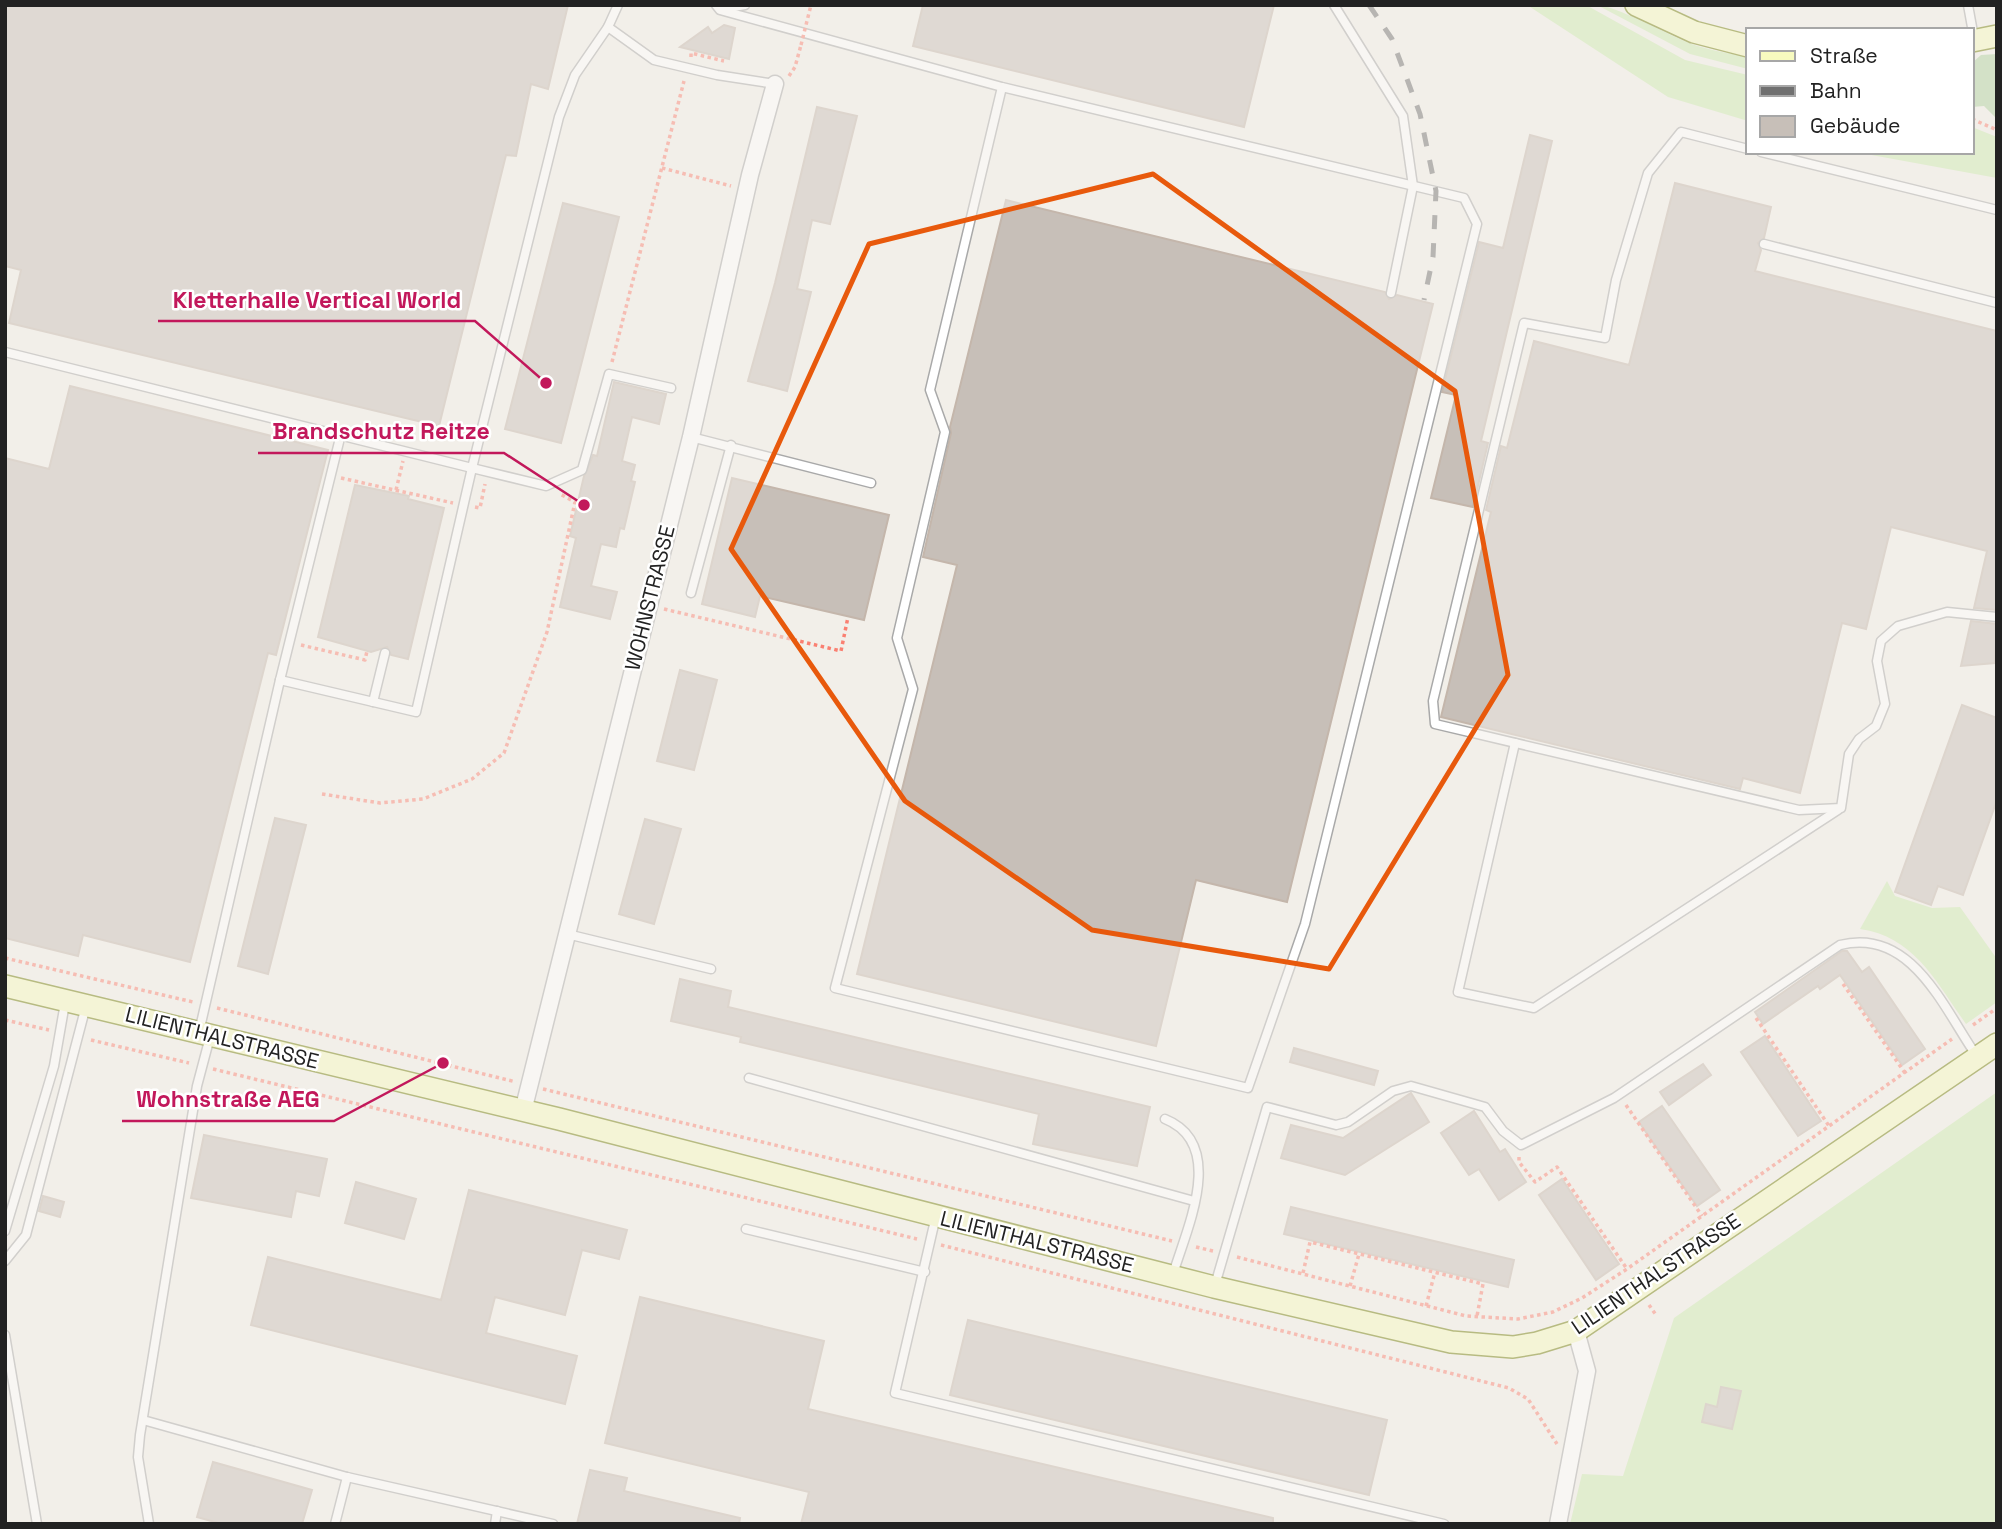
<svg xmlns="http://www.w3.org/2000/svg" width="2002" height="1529" font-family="'Space Grotesk',sans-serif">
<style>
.grass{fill:#cdebb0}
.forest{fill:#add19e}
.building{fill:#c7bfb8;stroke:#c4b6ab;stroke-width:2}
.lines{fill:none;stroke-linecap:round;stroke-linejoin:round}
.lane-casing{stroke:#a9a9a9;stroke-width:11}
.street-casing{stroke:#a9a9a9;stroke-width:19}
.secondary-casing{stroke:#707d05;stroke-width:24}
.path{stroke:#fa8072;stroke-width:3.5;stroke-dasharray:3.5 3.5;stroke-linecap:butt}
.lane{stroke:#fff;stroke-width:8}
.street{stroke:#fff;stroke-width:16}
.secondary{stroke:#f7fabf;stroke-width:21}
.rail{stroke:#707070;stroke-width:5;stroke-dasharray:14 14;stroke-linecap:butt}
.path-bridge{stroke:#fa8072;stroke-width:3.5;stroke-dasharray:3.5 3.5;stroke-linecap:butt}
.marked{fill:none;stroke:#e8590c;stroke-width:5;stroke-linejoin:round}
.labels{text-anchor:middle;stroke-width:5;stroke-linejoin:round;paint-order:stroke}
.street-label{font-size:21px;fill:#222;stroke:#fff}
.leader{fill:none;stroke:#c2185b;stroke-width:2.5}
.callout-dot{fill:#c2185b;stroke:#fff;stroke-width:2.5}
.callout-label{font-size:23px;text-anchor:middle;font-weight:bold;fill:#c2185b;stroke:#fff;stroke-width:5;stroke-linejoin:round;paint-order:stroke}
</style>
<rect width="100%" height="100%" fill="#f2efe9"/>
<!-- grass -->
<g class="grass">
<path d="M1527 5H1586L1685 60 1748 75V121L1668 97Z"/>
<path d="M1597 5C1614 5 1667 34 1689 43 1707 50 1729 53 1748 57V69L1690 54Z"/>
<path d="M1972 127 1997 137V178L1855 152H1972Z"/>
<path d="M1887 881 1895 896 1932 908 1960 907 1997 959V1002L1966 1024C1936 982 1915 937 1860 929Z"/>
<path d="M1997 1092V1524H1570L1582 1474 1623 1476 1674 1318Z"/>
</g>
<!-- forest -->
<path class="forest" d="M1997 54V119L1984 106 1972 107V63L1981 55Z"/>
<!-- building -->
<g class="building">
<path d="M5 5H568L548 89 531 84 516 156 506 155 439 426 9 323 21 270 5 266Z"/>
<path d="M923 5H1274L1244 127 913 46Z"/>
<path d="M724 25 735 28 729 59 680 47 708 27 712 33Z"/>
<path d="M817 107 857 116 830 224 812 220 797 289 811 292 787 391 748 381 775 283Z"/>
<path d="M1530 135 1552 141 1481 441 1488 443 1473 507 1431 498 1456 395 1442 392 1479 242 1503 248Z"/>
<path d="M1675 183 1771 207 1764 238 1758 243 1761 250 1755 271 1997 331V610L1974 608 1987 551 1891 527 1866 629 1842 623 1800 793 1743 778 1740 789 1441 717 1491 512 1486 510 1501 446 1507 448 1534 341 1629 365Z"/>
<path d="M1006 200 1385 292 1389 299 1397 295 1433 304 1287 902 1196 880 1156 1046 857 974 957 565 923 557 951 433 950 427Z"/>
<path d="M563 203 619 217 561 443 505 429Z"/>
<path d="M614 382 666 394 659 424 632 417 622 461 635 465 631 481 635 482 624 529 620 528 616 547 601 544 591 586 617 592 610 619 560 607 576 538 570 536 584 476 593 455 597 456Z"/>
<path d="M70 386 328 450 276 655 268 653 190 962 83 935 78 956 5 938V458L49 469Z"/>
<path d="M732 478 889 515 864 620 760 596 755 617 702 604Z"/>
<path d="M355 485 409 496 408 499 444 508 408 659 391 655 387 647 371 652 318 637Z"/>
<path d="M1971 621 1997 624 1995 663 1961 666Z"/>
<path d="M680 670 717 680 694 770 657 761Z"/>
<path d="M1962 705 1997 718V800L1963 895 1938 886 1931 905 1895 892Z"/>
<path d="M275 818 306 825 268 974 238 966Z"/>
<path d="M645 819 681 829 654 924 619 914Z"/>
<path d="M1842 951H1847L1862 972 1869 967 1925 1049 1902 1065 1840 975 1820 989 1818 986 1763 1024 1755 1012Z"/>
<path d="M680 979 731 991 728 1007 1150 1107 1137 1166 1033 1144 1039 1114 740 1042 741 1037 671 1021Z"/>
<path d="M1765 1036 1821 1121 1798 1136 1741 1052Z"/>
<path d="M1294 1048 1378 1071 1374 1085 1290 1062Z"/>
<path d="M1703 1064 1711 1075 1669 1105 1660 1092Z"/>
<path d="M1411 1093 1429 1122 1345 1175 1281 1158 1291 1125 1343 1138Z"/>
<path d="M1662 1106 1720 1190 1697 1206 1639 1122Z"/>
<path d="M1474 1111 1500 1152 1505 1149 1526 1182 1499 1200 1479 1169 1469 1175 1441 1133Z"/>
<path d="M204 1135 327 1159 319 1196 296 1191 291 1217 191 1198Z"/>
<path d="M1562 1179 1619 1264 1596 1280 1539 1195Z"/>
<path d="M356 1182 416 1199 404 1239 345 1223Z"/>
<path d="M469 1190 627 1230 619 1259 582 1250 565 1315 495 1297 486 1333 577 1356 565 1404 251 1325 268 1257 441 1300Z"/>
<path d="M43 1196 64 1202 60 1217 39 1211Z"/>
<path d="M1291 1207 1514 1260 1508 1287 1284 1234Z"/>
<path d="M640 1297 824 1341 808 1409 1273 1518V1524H801L809 1492 605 1443Z"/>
<path d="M968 1320 1387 1420 1369 1495 950 1395Z"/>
<path d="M1721 1387 1741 1391 1732 1429 1702 1422 1706 1404 1717 1407Z"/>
<path d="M213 1462 312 1490 302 1524H222L197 1517Z"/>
<path d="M590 1470 627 1478 624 1491 740 1518 739 1524H577Z"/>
</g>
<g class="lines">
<!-- lane casing -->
<g class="lane-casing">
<g id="lane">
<path d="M716 5 720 10 1002 87 1464 198 1477 224 1305 924 1248 1088 835 988 913 689 897 638 945 432 930 390 1002 87"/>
<path d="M1334 5 1403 116 1413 186 1391 293"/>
<path d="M1968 5 1974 38"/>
<path d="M722 9 745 5"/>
<path d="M608 27 654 60 717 75 775 84"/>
<path d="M1748 149 1681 132 1648 173 1616 280 1605 338 1524 323 1433 701 1435 724 1799 810 1841 808 1849 754 1859 739 1876 726 1885 704 1877 661 1881 641 1898 626 1947 612 1997 617"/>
<path d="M1761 152 1997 210"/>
<path d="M1764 244 1997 303"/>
<path d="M5 352 472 468 559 117 575 75 608 27 618 5"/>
<path d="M691 437 871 483"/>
<path d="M691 593 731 445"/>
<path d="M280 680 416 712 472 468 546 486 582 470 609 374 671 388"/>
<path d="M373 702 385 653"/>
<path d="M1515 743 1458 992 1534 1008 1838 810"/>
<path d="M567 934 711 969"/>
<path d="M199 1032 280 680 340 438"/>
<path d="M749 1078 1194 1201"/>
<path d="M1165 1119C1227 1144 1187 1228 1173 1274"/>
<path d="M936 1216 895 1393 1444 1524"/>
<path d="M746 1229 925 1272"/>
<path d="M5 1231 54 1066 65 1003"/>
<path d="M5 1261 26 1235 86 1006"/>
<path d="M1215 1285 1267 1107 1336 1125 1348 1122 1393 1091 1411 1086 1485 1107 1503 1131 1521 1145 1614 1098 1840 945C1911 927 1943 1007 1976 1055"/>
<path d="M5 1335 37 1524"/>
<path d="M143 1420 347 1477 553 1524"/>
<path d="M149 1524 138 1457 140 1435 197 1086 210 1037"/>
<path d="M335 1524 347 1477"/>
<path d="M495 1524 497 1511"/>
</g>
</g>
<!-- street casing -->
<g class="street-casing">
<g id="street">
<path d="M523 1111 691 437 750 175 775 84"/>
<path d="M1558 1524 1587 1371 1576 1331"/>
</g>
</g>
<!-- secondary casing -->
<g class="secondary-casing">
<g id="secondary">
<path d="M1636 5 1694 32 1748 46"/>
<path d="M1972 41 1997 36"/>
<path d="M5 986 559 1119 1214 1287 1451 1342 1513 1347 1537 1343 1576 1331 1997 1044"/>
</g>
</g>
<!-- path -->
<g class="path">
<path d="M691 57V53L724 61"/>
<path d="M789 76 795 67 801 45"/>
<path d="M1972 119 1997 130"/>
<path d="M662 168 731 186"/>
<path d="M612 362 684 81"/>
<path d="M341 478 453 503"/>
<path d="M396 490 403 461"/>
<path d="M475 507 480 508 485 484"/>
<path d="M664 609 841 651 848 617"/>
<path d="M301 645 365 660 367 651"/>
<path d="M322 794 380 803 423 799 472 779 504 753 547 632 575 502 560 494"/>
<path d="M5 958 193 1002"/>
<path d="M1843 984 1905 1073"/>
<path d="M217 1008 516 1082"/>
<path d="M1756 1018 1829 1126"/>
<path d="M5 1020 49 1030"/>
<path d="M1973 1025 1997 1008"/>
<path d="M91 1040 189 1063"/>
<path d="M213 1069 917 1239"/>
<path d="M543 1089 1172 1241"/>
<path d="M1626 1105 1702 1216"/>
<path d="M1519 1157V1162L1535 1182 1557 1167 1627 1269"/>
<path d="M941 1245 1509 1388 1528 1399 1557 1444"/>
<path d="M1196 1247 1213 1251"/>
<path d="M1237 1257 1466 1316 1518 1319 1553 1312 1582 1298 1627 1269 1952 1039"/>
<path d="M1303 1273 1310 1242 1483 1284 1477 1316"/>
<path d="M1350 1286 1359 1254"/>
<path d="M1649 1305 1656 1315"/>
<path d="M1426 1306 1435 1272"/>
</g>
<!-- lane -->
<use href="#lane" class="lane"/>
<!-- street -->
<use href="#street" class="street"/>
<!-- secondary -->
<use href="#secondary" class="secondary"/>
<!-- rail -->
<path class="rail" d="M1369 5 1392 39 1420 114 1436 191 1433 257 1424 300"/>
<!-- path-bridge -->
<path class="path-bridge" d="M801 45 811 5"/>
</g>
<!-- marked area -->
<path d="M0 0H2002V1529H0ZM1153 174 1455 391 1508 675 1329 969 1092 930 905 801 731 549 869 244Z" fill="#f2efe9" fill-opacity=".55" fill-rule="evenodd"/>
<path class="marked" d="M1153 174 1455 391 1508 675 1329 969 1092 930 905 801 731 549 869 244Z"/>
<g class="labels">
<!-- street labels -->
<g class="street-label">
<text transform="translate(650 598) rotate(-76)" y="7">WOHNSTRASSE</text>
<text transform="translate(222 1038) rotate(14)" y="7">LILIENTHALSTRASSE</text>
<text transform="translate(1037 1242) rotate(14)" y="7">LILIENTHALSTRASSE</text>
<text transform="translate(1656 1274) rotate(-34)" y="7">LILIENTHALSTRASSE</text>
</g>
</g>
<!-- callouts -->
<path class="leader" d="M546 383L475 321H158M584 505L504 453H258M443 1063L334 1121H122"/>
<g class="callout-dot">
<circle cx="546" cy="383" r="7"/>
<circle cx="584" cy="505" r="7"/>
<circle cx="443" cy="1063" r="7"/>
</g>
<g class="callout-label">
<text x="317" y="308">Kletterhalle Vertical World</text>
<text x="381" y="439">Brandschutz Reitze</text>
<text x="228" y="1107">Wohnstraße AEG</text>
</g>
<!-- border -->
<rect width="2002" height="1529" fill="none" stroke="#222222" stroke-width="14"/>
<!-- legend -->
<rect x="1746" y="28" width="228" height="126" fill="#ffffff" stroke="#a7a7a7" stroke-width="2"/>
<rect x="1760" y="51" width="35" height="10" fill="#f7fabf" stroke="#a7a7a7" stroke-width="2"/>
<text x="1810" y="63" font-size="21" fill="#222222">Straße</text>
<rect x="1760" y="86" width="35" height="10" fill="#707070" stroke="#a7a7a7" stroke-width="2"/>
<text x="1810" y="98" font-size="21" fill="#222222">Bahn</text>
<rect x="1760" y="116" width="35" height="21" fill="#c7bfb8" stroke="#a7a7a7" stroke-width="2"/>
<text x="1810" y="133" font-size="21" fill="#222222">Gebäude</text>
</svg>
